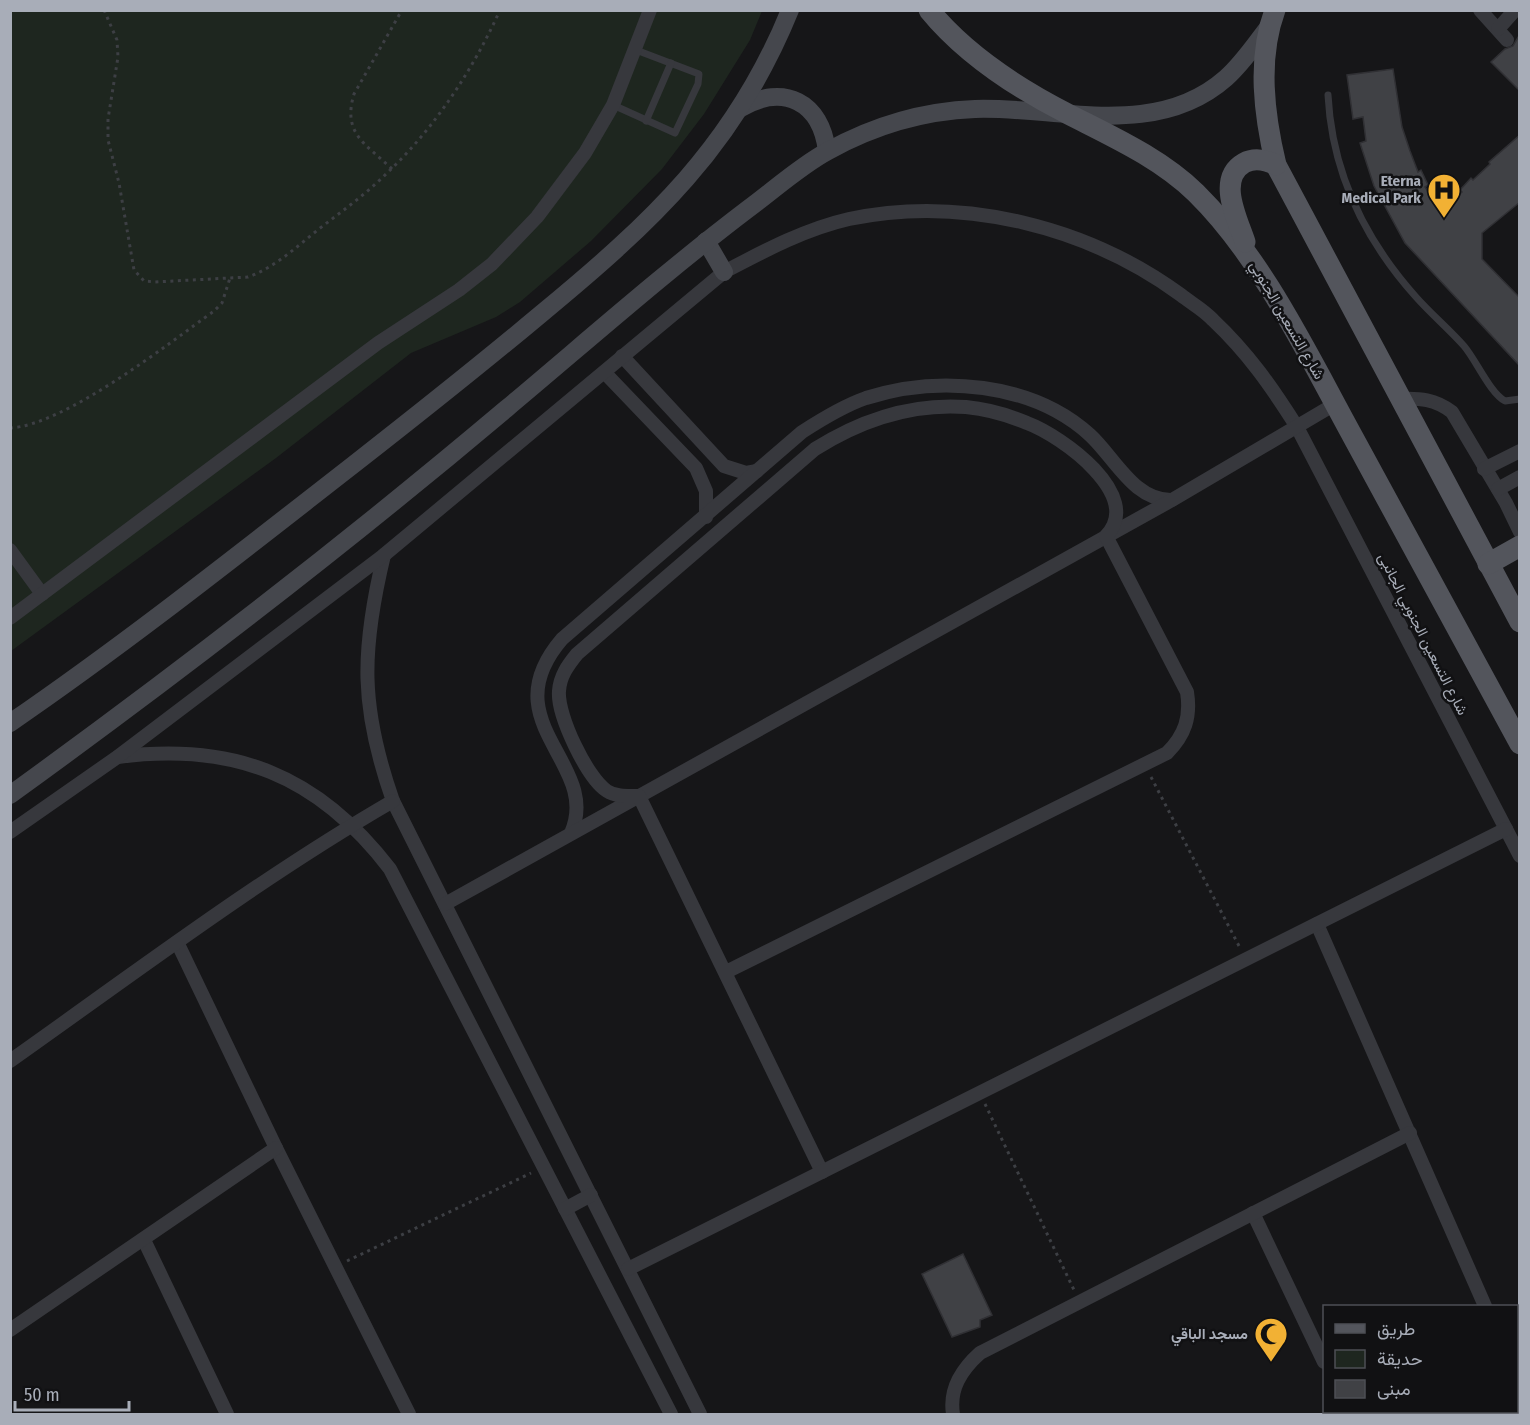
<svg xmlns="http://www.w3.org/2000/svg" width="1530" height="1425" font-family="'Fira Sans Condensed',Vazirmatn,sans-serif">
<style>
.green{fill:#1e261f}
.building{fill:#404145;stroke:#303034;stroke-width:1.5}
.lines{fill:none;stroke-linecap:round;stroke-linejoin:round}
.path{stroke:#3d3f44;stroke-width:3;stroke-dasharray:3 4.5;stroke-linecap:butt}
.lane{stroke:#37383d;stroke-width:7}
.street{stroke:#37383d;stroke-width:14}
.secondary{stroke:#45474d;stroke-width:18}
.primary{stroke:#53555c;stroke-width:21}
.labels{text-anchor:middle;stroke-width:5;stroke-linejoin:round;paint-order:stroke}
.poi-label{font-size:15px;font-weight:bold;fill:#a8adb8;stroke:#111113;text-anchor:end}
.street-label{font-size:15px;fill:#a8adb8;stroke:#111113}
</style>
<rect width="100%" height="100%" fill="#161618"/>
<!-- green -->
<path class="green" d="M11 11H762L750 40 704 114 662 169 591 241 520 302 496 317 411 353 276 458 11 651Z"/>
<!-- building -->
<g class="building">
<path d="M1520 34V91L1491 62 1505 49 1513 46Z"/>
<path d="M1393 69 1402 127 1410 151 1418 172 1421 170 1428 185 1425 187 1441 211 1462 192 1460 190 1471 178 1473 180 1490 164 1489 162 1520 135V202L1482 233V259L1520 298V366L1405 243 1374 186 1360 143 1366 141 1363 117 1353 119 1347 75Z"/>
<path d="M963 1254 992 1315 980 1320V1327L952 1337 922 1274Z"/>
</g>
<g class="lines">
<!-- path -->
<g class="path">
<path d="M104 10 117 40 118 57 108 119V140L119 183 134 270 144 281 155 282 248 277C276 267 296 247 319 229 342 211 365 195 386 174 434 129 473 70 500 10"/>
<path d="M392 169C366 144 342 134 354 94L402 10"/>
<path d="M10 428C65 425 168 344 214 311L222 303 230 278"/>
<path d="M1151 777 1239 946"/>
<path d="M985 1104 1074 1290"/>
<path d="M347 1261 531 1173"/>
</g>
<!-- lane -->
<g class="lane">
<path d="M1328 95C1332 172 1365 240 1416 297 1431 314 1449 329 1464 346 1476 360 1490 393 1505 401L1520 399"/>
<path d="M613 105 675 133 698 84 699 74 636 50"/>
<path d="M646 121 671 63"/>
</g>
<!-- street -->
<g class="street">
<path d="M1480 10 1507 40"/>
<path d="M1498 29 1515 10"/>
<path d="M622 356 724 466 746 473 757 471"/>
<path d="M605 373 696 468 706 491V517"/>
<path d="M1399 399C1420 398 1435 399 1452 412L1506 503 1520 532"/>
<path d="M1484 469 1520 451"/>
<path d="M1498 489 1520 477"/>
<path d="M10 550 42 594"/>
<path d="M384 555C361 651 360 707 393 801L700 1414"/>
<path d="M10 618 378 343 459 290 492 264 537 217 585 153 613 105 650 10"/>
<path d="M118 757C234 742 318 775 390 869L671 1414"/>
<path d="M10 832 116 758 384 555 724 272C764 251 805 229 849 219 963 195 1088 227 1181 295 1191 303 1204 310 1213 320 1248 353 1271 386 1297 427L1520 856"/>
<path d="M571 833C602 763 490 723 562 639L802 432C822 419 843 406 866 398 938 375 1032 382 1090 435 1115 458 1134 501 1172 500"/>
<path d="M445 904 1172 500 1335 404"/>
<path d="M1317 924 1485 1306"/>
<path d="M177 942 276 1148 409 1414"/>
<path d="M726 972 1167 753C1185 735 1191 717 1187 692L1106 536C1145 496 1062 436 1027 423 1008 415 987 409 966 407 910 403 861 420 815 449L577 654C568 665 560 676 559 691 557 715 587 778 607 791 616 797 628 796 639 796L822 1172"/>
<path d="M10 1061C136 972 260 878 393 801"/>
<path d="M565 1209 591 1195"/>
<path d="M1253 1213 1324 1362"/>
<path d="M144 1240 227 1414"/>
<path d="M628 1269 1506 829"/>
<path d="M10 1330 276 1148"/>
<path d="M1516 1330 1520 1328"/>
<path d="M1516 1361 1520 1359"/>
<path d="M1385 1412 1386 1414"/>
<path d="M953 1414C949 1389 961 1370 980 1353L1410 1133"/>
<path d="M1349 1414 1355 1412"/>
<path d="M1409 1414 1415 1412"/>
</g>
<!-- secondary -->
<g class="secondary">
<path d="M741 108C784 83 821 102 827 151"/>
<path d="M706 241 724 272"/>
<path d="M10 723C128 642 240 553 353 465 417 415 480 365 541 314 651 223 735 146 790 10"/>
<path d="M10 795C180 672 346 544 506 409 586 342 665 272 748 209 774 190 800 166 828 151 873 126 924 111 975 109 1058 106 1156 140 1226 78 1243 63 1256 43 1270 25"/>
</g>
<!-- primary -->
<g class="primary">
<path d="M929 10C965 54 1019 89 1068 114 1113 137 1160 158 1196 193 1262 258 1308 355 1353 437 1408 539 1464 641 1520 744"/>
<path d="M1275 10C1257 59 1264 115 1276 165L1520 622"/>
<path d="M1245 242C1238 220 1216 179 1244 163 1255 157 1266 160 1276 165"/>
<path d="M1488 564 1520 546"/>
</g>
</g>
<!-- icons -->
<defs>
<g id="hospital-pin" transform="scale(1.725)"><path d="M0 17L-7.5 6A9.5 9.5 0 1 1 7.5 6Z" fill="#f2b134" stroke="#111113"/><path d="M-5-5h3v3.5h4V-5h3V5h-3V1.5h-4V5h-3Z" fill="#111"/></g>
<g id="mosque-pin" transform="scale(1.725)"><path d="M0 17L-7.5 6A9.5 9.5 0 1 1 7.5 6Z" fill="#f2b134" stroke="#111113"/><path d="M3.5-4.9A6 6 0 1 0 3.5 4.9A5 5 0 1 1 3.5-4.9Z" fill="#111"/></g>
</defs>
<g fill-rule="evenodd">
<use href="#hospital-pin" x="1444" y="190"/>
<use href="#mosque-pin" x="1271" y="1334"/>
</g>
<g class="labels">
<!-- poi labels -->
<g class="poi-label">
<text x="1421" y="186">Eterna<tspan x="1421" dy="17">Medical Park</tspan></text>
<text x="1248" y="1339">مسجد الباقي</text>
</g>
<!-- street labels -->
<g class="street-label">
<text transform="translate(1287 320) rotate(60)" y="5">شارع التسعين الجنوبي</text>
<text transform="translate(1423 634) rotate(63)" y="5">شارع التسعين الجنوبي الجانبى</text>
</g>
</g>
<!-- border -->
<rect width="1530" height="1425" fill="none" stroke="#a8adb8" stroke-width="24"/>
<!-- legend -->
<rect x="1323" y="1305" width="195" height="108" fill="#111113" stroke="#4d4f55" stroke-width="1.5"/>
<rect x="1335" y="1324" width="30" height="9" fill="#53555c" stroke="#4d4f55" stroke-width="1.5"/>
<text x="1377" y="1335" font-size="18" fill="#a8adb8">طريق</text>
<rect x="1335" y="1350" width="30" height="18" fill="#1e261f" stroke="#4d4f55" stroke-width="1.5"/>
<text x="1377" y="1365" font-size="18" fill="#a8adb8">حديقة</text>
<rect x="1335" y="1380" width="30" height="18" fill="#404145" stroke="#4d4f55" stroke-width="1.5"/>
<text x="1377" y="1395" font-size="18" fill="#a8adb8">مبنى</text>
<!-- scale -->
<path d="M15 1401v9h114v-9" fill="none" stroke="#a8adb8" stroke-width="3"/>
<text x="24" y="1401" font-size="18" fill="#a8adb8" stroke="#111113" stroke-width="4.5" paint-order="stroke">50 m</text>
</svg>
